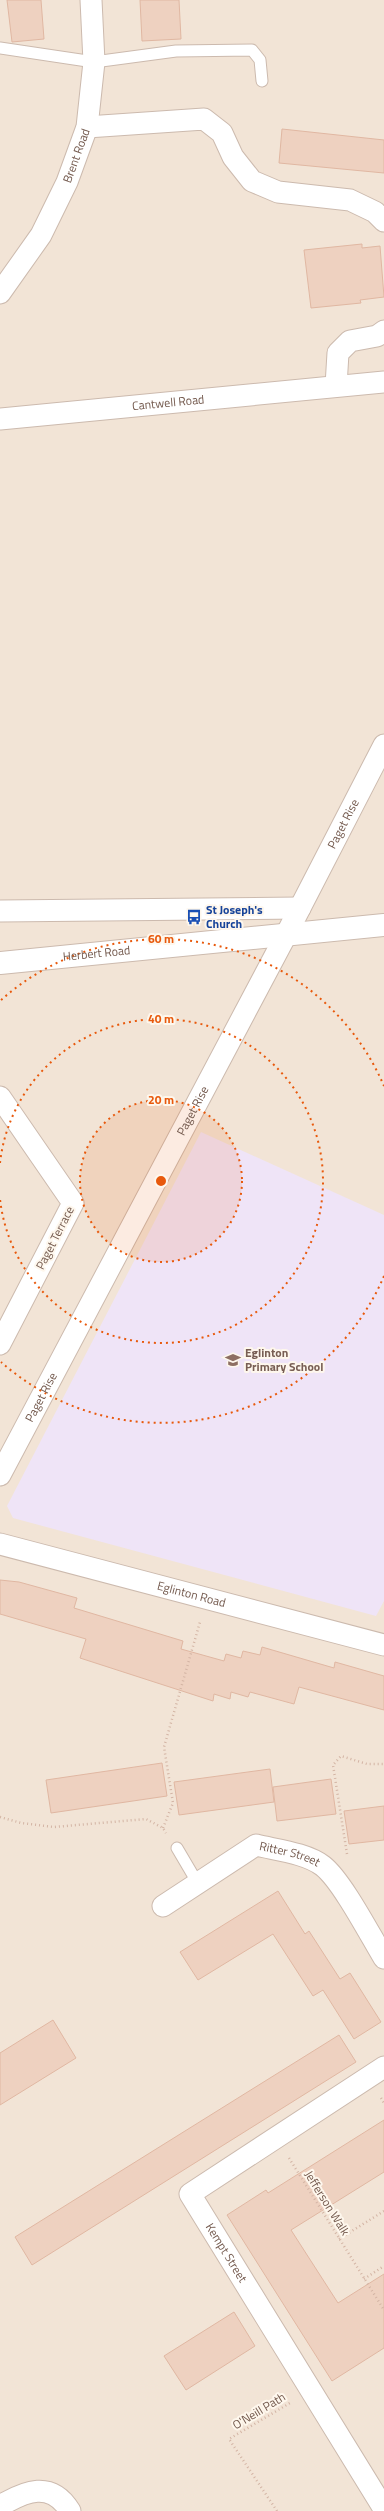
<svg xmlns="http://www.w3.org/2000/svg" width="384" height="2511" font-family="'Titillium Web',sans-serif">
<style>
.residential{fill:#f2e4d6}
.education{fill:#efe4f7}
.building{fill:#eed1c0;stroke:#e0b7a2}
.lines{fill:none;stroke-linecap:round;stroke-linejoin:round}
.service-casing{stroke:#ccbaae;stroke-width:13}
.minor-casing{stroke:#ccbaae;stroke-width:23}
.tertiary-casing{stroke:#ccbaae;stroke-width:24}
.path{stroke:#d3b4a4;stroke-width:2.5;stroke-dasharray:1 3;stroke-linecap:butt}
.service{stroke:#fff;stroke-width:11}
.minor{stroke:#fff;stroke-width:21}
.tertiary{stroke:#fff;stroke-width:22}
.ring{fill:none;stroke:#e8590c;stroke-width:2;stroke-dasharray:2 4}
.labels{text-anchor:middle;stroke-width:4;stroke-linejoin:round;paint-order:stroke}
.street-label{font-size:12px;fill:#73594d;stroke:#fef7ed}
.transit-label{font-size:12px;font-weight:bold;fill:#164399;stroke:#fef7ed;text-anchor:start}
.education-label{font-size:12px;font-weight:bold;fill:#785e54;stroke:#fef7ed;text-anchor:start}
.centre{fill:#e8590c;stroke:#fef7ed;stroke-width:2}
.ring-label{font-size:12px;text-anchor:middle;font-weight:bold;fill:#e8590c;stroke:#fef7ed;stroke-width:4;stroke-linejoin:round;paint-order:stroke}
</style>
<rect width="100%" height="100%" fill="#fbf2e7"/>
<!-- residential -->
<rect class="residential" x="0" y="0" width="384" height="2511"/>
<!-- education -->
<path class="education" d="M201 1132 384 1215V1601L376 1616 13 1518 7 1506Z"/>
<!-- building -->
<g class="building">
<path d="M7 0H41L44 39 12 42Z"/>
<path d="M140 0H179L181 39 142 41Z"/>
<path d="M282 129 384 140V173L279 163Z"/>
<path d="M362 244V248L380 246 384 297 360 300 361 303 311 308 304 250Z"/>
<path d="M0 1580 19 1582 77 1598 74 1608 183 1641 181 1649 224 1661 226 1654 241 1658 243 1651 260 1655 262 1647 334 1668 335 1662 384 1676V1710L299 1687 294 1704 250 1692 248 1697 231 1692 230 1699 214 1694 213 1701 80 1658 86 1639 0 1614Z"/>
<path d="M162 1763 167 1796 51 1813 46 1780Z"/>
<path d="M270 1769 274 1802 179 1815 174 1782Z"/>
<path d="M331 1779 336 1814 277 1821 273 1787Z"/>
<path d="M384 1806V1840L349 1844 344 1811Z"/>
<path d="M278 1891 305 1934 309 1931 340 1979 350 1973 381 2022 354 2039 323 1990 313 1996 273 1934 198 1980 180 1952Z"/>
<path d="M53 2020 76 2058 0 2105V2053Z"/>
<path d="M339 2035 356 2062 32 2265 15 2237Z"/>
<path d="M384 2120V2172L291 2230 338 2303 384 2274V2348L332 2381 227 2215 266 2190 268 2193Z"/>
<path d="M234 2312 255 2346 186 2390 164 2356Z"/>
</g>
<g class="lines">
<!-- service casing -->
<g class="service-casing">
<g id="service">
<path d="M0 48 94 62 176 51 252 50 260 60 262 81"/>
<path d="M177 1848 197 1882"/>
</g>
</g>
<!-- minor casing -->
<g class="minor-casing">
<g id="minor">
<path d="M87 127 204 119 222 133 233 157 252 181 278 192 350 200 375 212 384 221"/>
<path id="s1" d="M0 293 41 235 67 182 87 127 94 62 91 0"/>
<path d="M336 386 338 353 350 341 377 336 384 331"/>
<path id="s2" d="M0 419 384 382"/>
<path d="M0 911 300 908"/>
<path d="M0 1097 73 1203 0 1344"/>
<path id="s3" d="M0 1475 286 935 384 745"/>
<path id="s4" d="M0 1544 384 1645"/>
<path id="s5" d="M163 1906 256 1845C276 1850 306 1853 323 1866 342 1881 370 1935 384 1958"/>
<path id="s6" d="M384 2067 190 2194 384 2509"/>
<path d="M0 2506C25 2491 51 2480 70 2511"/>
</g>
</g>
<!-- tertiary casing -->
<g class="tertiary-casing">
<g id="tertiary">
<path id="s7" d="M0 963 384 925"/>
</g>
</g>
<!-- path -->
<g class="path">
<path d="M0 1817 21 1823 54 1827 146 1819 163 1828 166 1833"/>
<path d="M163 1828 173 1803 164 1747 200 1622"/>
<path d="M347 1854 333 1765 341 1756 367 1764H384"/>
<path d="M381 2098 384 2103"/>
<path d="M289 2158 384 2310"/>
<path d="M339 2239 384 2211"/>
<path d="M364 2279 384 2266"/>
<path d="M277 2511 229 2439 290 2403"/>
</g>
<!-- service -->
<use href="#service" class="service"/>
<!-- minor -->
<use href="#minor" class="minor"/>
<!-- tertiary -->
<use href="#tertiary" class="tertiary"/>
</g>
<!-- distance rings -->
<circle cx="161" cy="1181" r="81" fill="#e8590c" fill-opacity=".12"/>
<g class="ring">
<circle cx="161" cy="1181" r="81"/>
<path d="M0 1163A162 162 0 1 1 0 1199"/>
<path d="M384 1276A242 242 0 0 1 1 1362M1 1000A242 242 0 0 1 384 1086"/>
</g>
<!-- icons -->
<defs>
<g id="bus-bare" transform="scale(1.2)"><path d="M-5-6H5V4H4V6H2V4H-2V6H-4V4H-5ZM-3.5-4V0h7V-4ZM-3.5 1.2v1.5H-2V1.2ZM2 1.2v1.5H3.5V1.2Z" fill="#1a4fb4" stroke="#fef7ed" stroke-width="2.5" paint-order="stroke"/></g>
<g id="school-bare" transform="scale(1.2)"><path d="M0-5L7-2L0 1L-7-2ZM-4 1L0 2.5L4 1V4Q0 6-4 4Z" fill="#8d6e63" stroke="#fef7ed" stroke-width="2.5" paint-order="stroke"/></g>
</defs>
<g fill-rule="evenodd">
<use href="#bus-bare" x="194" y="917"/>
<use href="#school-bare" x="233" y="1360"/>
</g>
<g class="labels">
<!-- street labels -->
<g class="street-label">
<text dy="4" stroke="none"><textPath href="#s1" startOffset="158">Brent Road</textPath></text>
<text dy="4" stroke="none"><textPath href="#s2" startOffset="169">Cantwell Road</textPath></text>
<text dy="4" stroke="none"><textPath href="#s3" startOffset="736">Paget Rise</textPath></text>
<text dy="4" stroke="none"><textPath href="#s7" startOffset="97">Herbert Road</textPath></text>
<text dy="4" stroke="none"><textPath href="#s3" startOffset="412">Paget Rise</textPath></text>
<text transform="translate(55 1238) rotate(-63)" y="4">Paget Terrace</text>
<text dy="4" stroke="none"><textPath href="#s3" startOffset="88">Paget Rise</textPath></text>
<text dy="4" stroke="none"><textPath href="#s4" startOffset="198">Eglinton Road</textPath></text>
<text dy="4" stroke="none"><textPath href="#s5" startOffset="146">Ritter Street</textPath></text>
<text transform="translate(327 2203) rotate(58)" y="4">Jefferson Walk</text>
<text dy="4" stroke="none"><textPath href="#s6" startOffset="301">Kempt Street</textPath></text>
<text transform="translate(259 2411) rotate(-31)" y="4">O'Neill Path</text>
</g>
<!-- transit labels -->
<g class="transit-label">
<text x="206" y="914">St Joseph's<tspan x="206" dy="14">Church</tspan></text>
</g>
<!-- education labels -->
<g class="education-label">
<text x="245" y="1357">Eglinton<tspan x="245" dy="14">Primary School</tspan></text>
</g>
</g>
<circle cx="161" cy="1181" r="6" class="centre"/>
<g class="ring-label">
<text x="161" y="943">60 m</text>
<text x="161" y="1023">40 m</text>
<text x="161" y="1104">20 m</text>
</g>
</svg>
